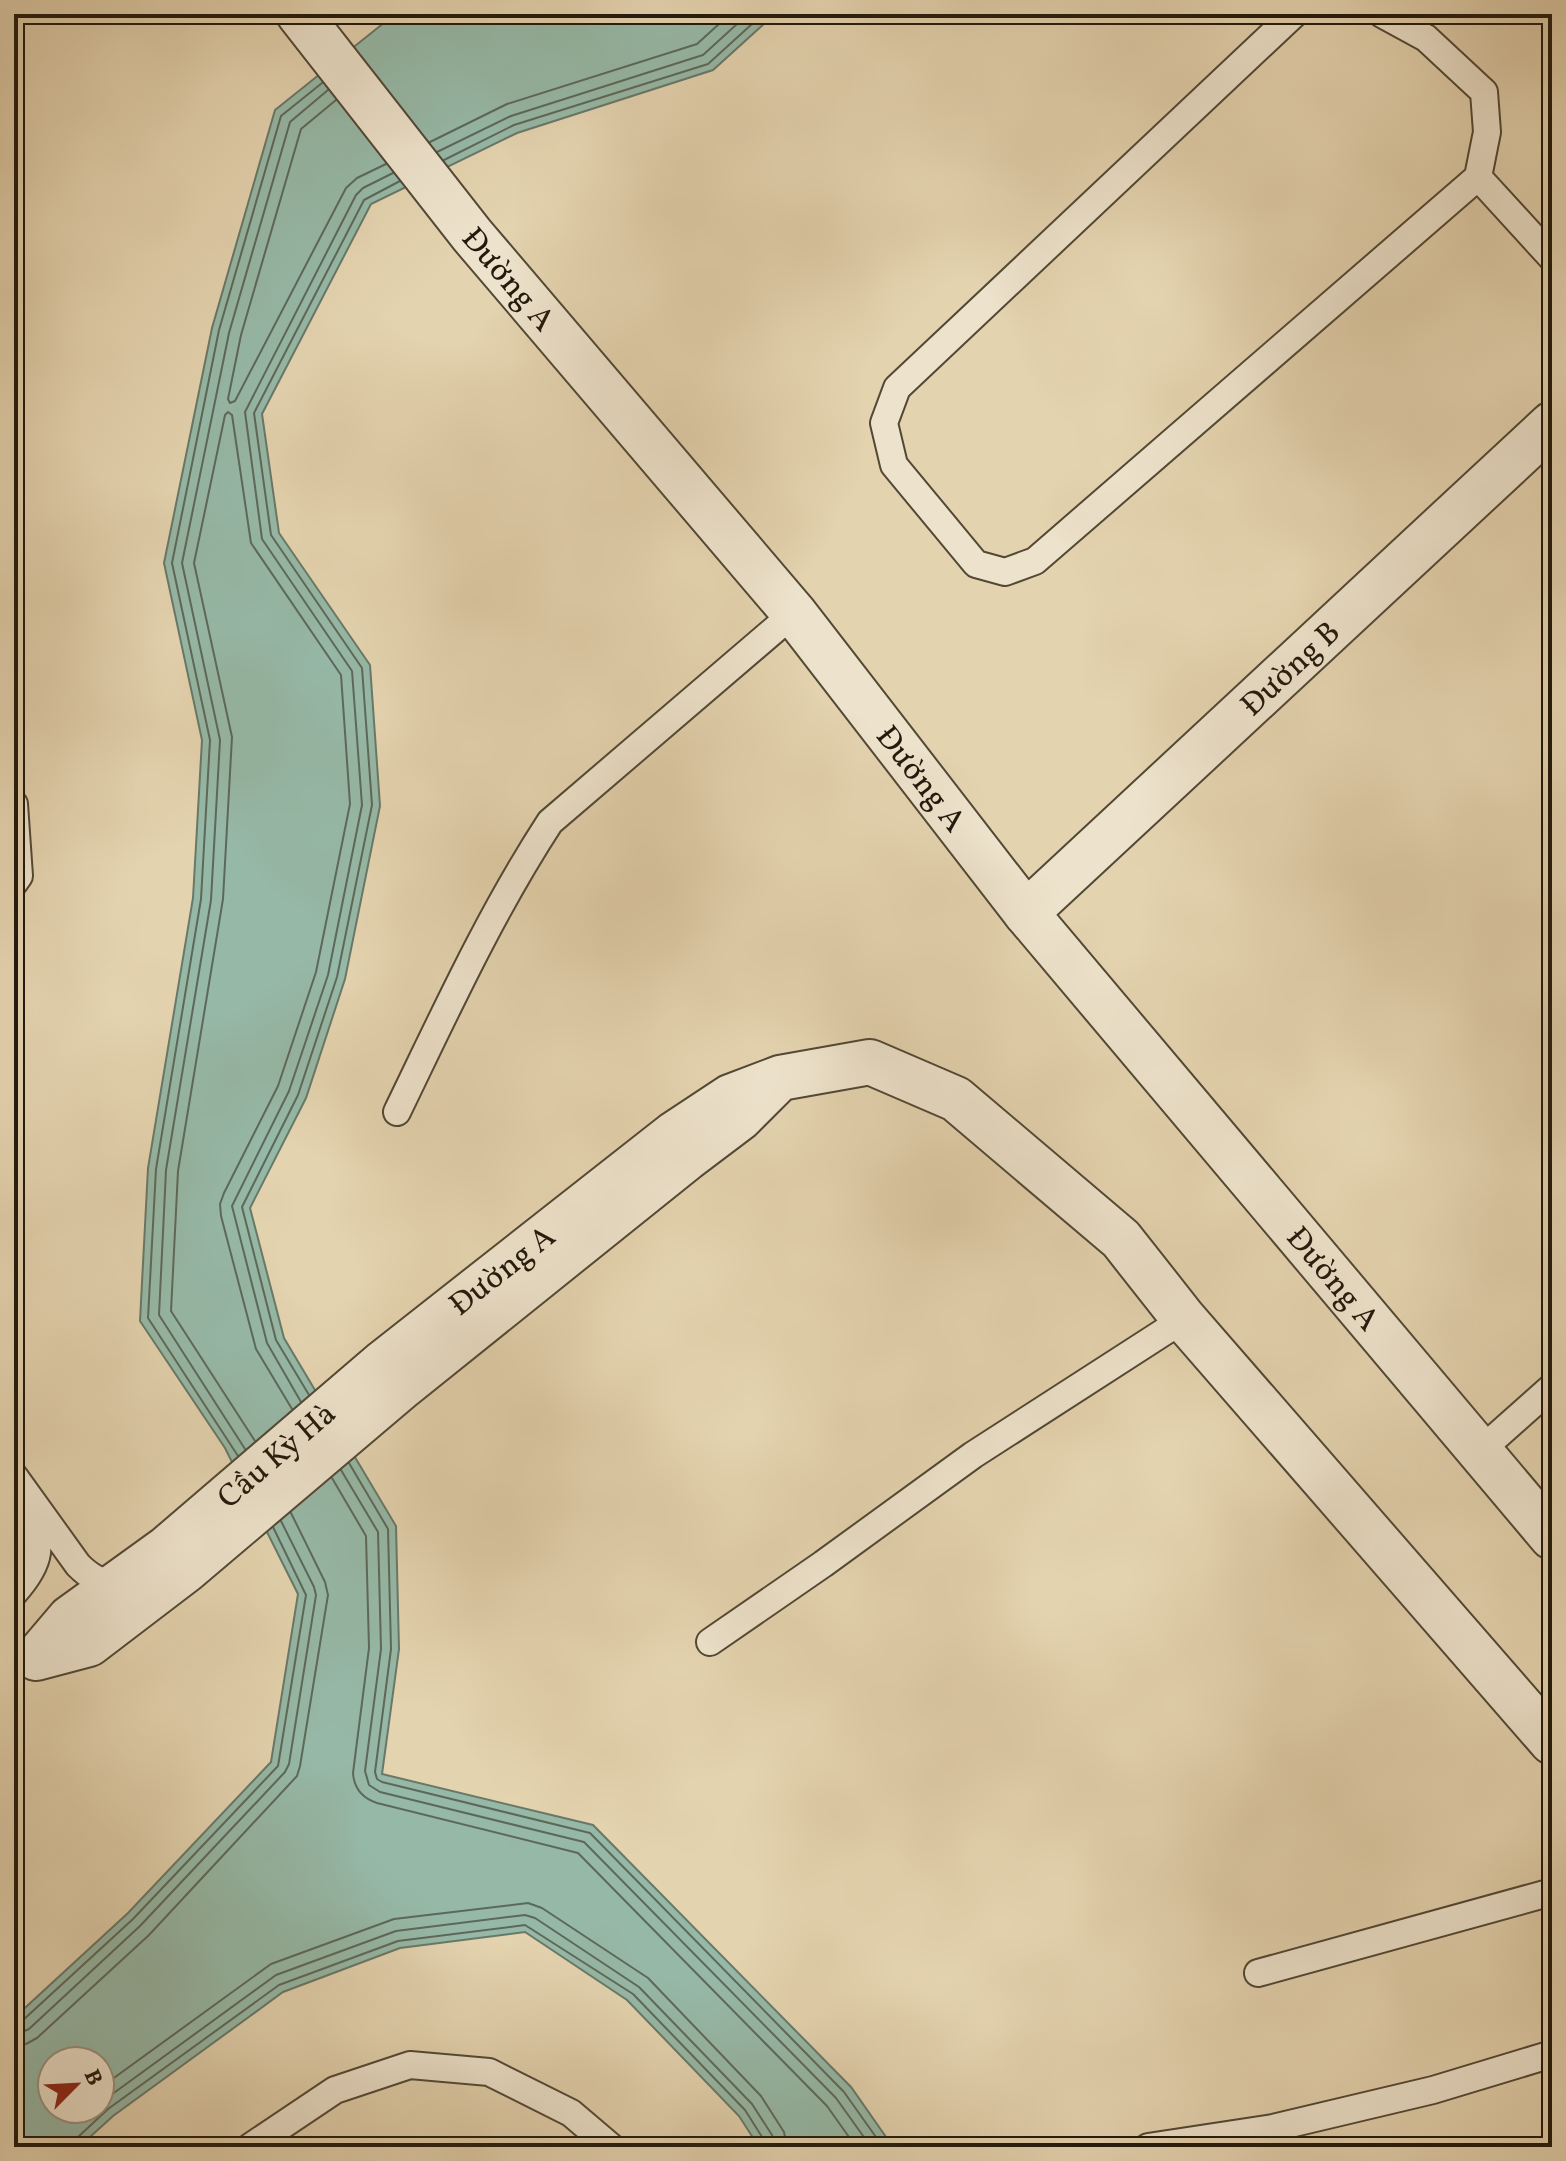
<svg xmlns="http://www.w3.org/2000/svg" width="1566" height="2161" font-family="Vollkorn,serif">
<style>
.water{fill:#96b9a7;stroke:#687969;stroke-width:2;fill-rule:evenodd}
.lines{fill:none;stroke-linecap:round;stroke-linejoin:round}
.shore{stroke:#5c695a;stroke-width:2}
.lane-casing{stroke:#524835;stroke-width:30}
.street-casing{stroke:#524835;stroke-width:48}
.lane{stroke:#ede2cb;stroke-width:26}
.street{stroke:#ede2cb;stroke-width:44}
.labels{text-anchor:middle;stroke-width:6;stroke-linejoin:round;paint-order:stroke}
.street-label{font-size:32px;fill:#22190c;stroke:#ede2cb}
</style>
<rect width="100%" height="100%" fill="#e4d3af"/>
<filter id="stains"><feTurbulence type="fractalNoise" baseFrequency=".0025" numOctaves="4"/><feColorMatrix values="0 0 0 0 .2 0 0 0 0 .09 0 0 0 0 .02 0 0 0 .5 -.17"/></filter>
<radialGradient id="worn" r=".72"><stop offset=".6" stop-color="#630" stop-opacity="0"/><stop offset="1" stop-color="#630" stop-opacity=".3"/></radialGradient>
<!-- water -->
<path class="water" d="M395 14H775L713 70 517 133 371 204 262 414 279 533 370 665 380 806 345 979 306 1098 250 1208 284 1338 396 1526 399 1649 382 1774 593 1825 851 2087 893 2147H759L739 2116 627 2000 525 1932 400 1948 283 1992 113 2116 79 2147H14V2018L128 1913 271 1762 298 1594 225 1448 140 1321 148 1168 193 898 202 740 164 563 212 328 275 110ZM52 2061H100V2109H52Z"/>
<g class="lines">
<!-- shore -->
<g class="shore">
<path d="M336 100 301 129 241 335 228 399 230 403 235 401 346 188 357 178 386 164"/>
<path d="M430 142 507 104 697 44 730 14"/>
<path d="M437 152 511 116 703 55 748 14"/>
<path d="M444 160 514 125 708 64 763 14"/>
<path d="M309 1395 276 1340 242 1207 298 1095 337 977 372 805 362 668 271 535 254 413 364 200 400 181"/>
<path d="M301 1402 267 1343 232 1206 289 1091 328 975 362 805 352 671 262 539 245 412 356 195 363 188 393 173"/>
<path d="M255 1441 171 1311 178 1171 223 899 232 737 194 563 225 415 228 412 232 415 251 543 341 675 350 804 316 972 278 1086 224 1193 220 1204 221 1216 256 1349 292 1409"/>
<path d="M245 1449 159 1315 166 1170 211 900 220 740 182 563 229 333 290 122 328 90"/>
<path d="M238 1456 148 1318 156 1169 201 899 210 740 172 563 219 330 281 116 322 83"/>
<path d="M349 1463 388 1529 391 1649 375 1772 377 1779 382 1782 590 1833 844 2092 883 2147"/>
<path d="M341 1470 378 1532 381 1649 365 1771 369 1785 380 1792 584 1842 836 2098 871 2147"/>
<path d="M332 1478 366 1536 369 1648 353 1773C354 1788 362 1798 377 1803L578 1853 827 2106 856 2147"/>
<path d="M14 2023 22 2021 133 1919 278 1766 306 1595 273 1527"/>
<path d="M14 2033 22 2032 29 2029 140 1926 285 1772 289 1764 316 1595 314 1587 281 1521"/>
<path d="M14 2045 26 2044 37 2038 149 1935 297 1776 300 1766 328 1595 325 1582 291 1513"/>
<path d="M100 2088 271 1964 394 1919 528 1903 542 1908 648 1978 761 2096 784 2132 787 2147"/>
<path d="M100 2103 276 1975 396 1931 525 1915 535 1918 639 1987 752 2104 772 2135 775 2147"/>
<path d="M74 2147 77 2138 108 2109 279 1985 398 1941 525 1925 633 1994 745 2110 764 2140 765 2147"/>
</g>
<!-- lane casing -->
<g class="lane-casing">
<g id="lane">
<path d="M1294 14 897 388 884 423 894 465 976 564 1005 572 1035 561 1478 177 1487 132 1484 92 1426 38 1382 14"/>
<path d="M1478 177 1552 258"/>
<path d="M14 804 19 876 14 883"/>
<path d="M397 1112C445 1013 490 914 550 822L794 613"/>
<path d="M1480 1451 1552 1387"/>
<path d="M14 1476 78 1565C90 1577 99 1582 116 1584"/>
<path d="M14 1593C40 1564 47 1542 21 1510"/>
<path d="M710 1642 823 1564 973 1455 1184 1319"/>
<path d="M1258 1973 1552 1892"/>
<path d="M250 2147 335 2090 410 2065 489 2072 571 2113 611 2147"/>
<path d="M1148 2147 1273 2128 1433 2090 1552 2054"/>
</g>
</g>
<!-- street casing -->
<g class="street-casing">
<g id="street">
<path id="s1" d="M299 14 472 235 794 613 1026 913 1552 1537"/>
<path id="s2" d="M1026 913 1552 424"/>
<path id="s3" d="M780 1078 740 1118 687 1158 403 1386 186 1570 89 1644 36 1658 70 1618 167 1548 384 1362 674 1134 730 1097 780 1078 870 1062 956 1099 1121 1239 1184 1319 1552 1742"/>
</g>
</g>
<!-- lane -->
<use href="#lane" class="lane"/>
<!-- street -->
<use href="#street" class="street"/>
</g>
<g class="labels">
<!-- street labels -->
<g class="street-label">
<text dy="11" stroke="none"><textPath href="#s1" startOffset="338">Đường A</textPath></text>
<text dy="11" stroke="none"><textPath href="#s2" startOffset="360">Đường B</textPath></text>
<text dy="11" stroke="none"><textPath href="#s1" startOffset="986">Đường A</textPath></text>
<text dy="11" stroke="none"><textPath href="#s3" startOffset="1556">Đường A</textPath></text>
<text dy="11" stroke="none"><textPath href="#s1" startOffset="1634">Đường A</textPath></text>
<text dy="11" stroke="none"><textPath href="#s3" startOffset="1264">Cầu Kỳ Hà</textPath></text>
</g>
</g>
<!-- margin -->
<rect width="1566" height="2161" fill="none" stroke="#e4d3af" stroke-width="48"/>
<rect x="16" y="16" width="1534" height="2129" fill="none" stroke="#22190c" stroke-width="4"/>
<rect x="24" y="24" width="1518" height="2113" fill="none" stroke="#22190c" stroke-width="2"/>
<!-- north arrow -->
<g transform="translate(76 2085) rotate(66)"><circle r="38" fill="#ede2cb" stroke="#9c927f" stroke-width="2"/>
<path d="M0-6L14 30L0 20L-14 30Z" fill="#8f2418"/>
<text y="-12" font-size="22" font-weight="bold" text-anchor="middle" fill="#22190c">B</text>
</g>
<rect width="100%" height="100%" filter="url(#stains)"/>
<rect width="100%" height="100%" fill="url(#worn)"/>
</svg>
